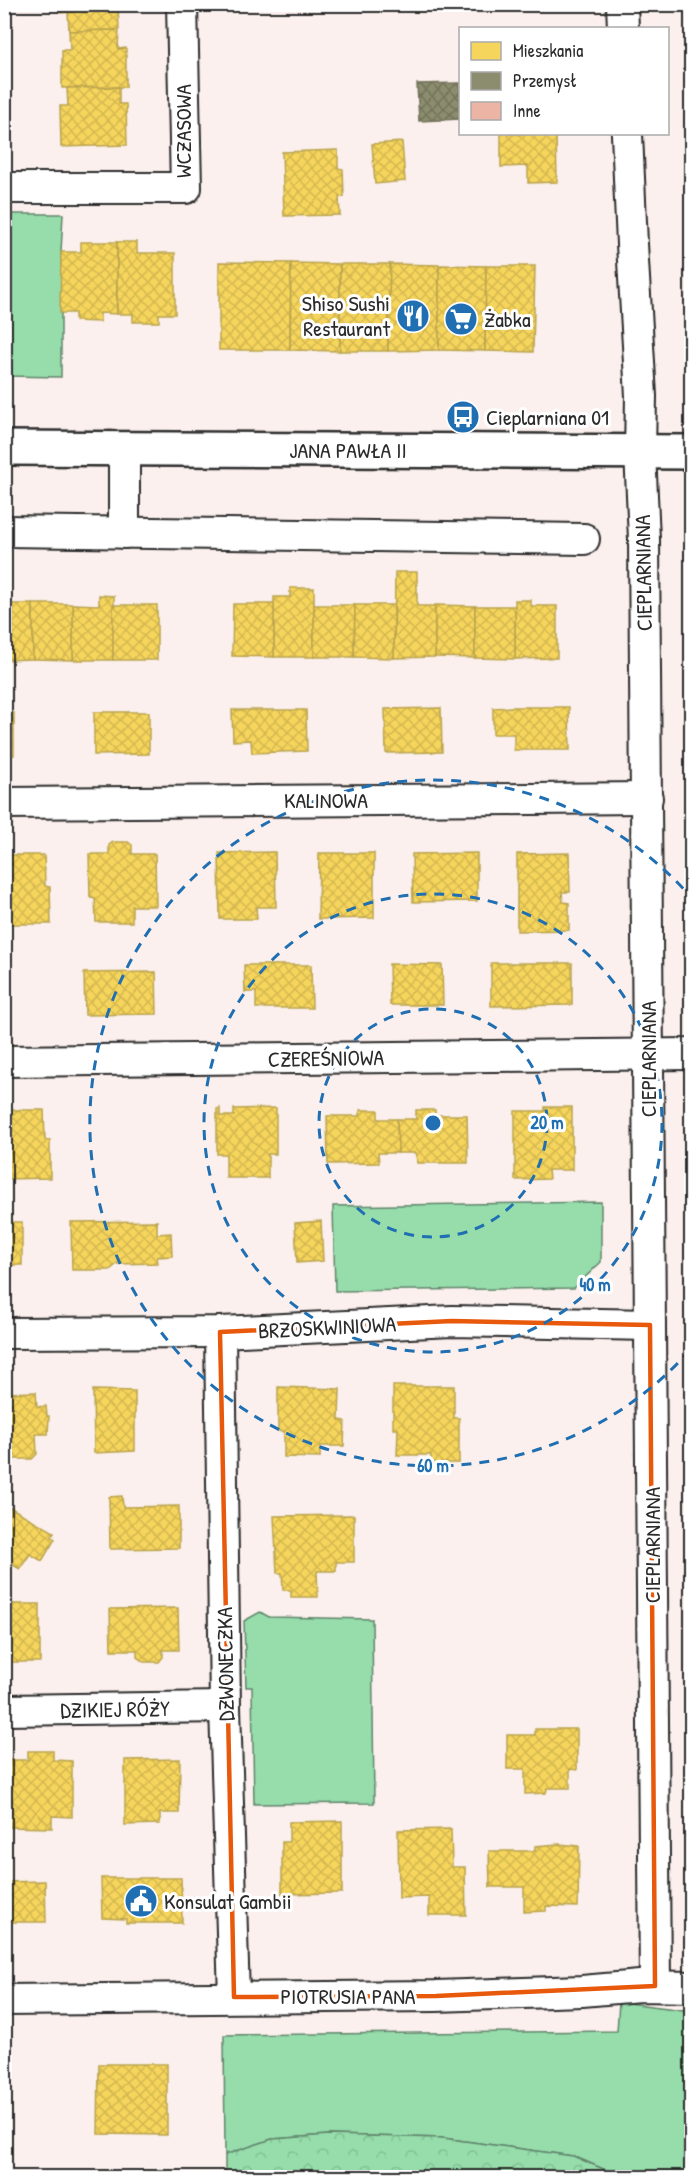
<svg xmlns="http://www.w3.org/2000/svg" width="696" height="2182" font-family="'Patrick Hand',sans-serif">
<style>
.grass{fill:#96ddab;stroke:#60846b;stroke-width:1.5}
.forest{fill:url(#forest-crowns);stroke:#60846b;stroke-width:1.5}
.homes{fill:url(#homes-cross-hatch);stroke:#b9a24d;stroke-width:1.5}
.industry{fill:url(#industry-cross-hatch);stroke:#6f6f5a;stroke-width:1.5}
.building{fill:url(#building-cross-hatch);stroke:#2b2b2b;stroke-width:1.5}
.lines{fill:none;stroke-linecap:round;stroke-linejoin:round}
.minor-casing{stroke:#2b2b2b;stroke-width:34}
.tertiary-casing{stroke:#2b2b2b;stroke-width:38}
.minor{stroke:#fff;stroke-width:30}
.tertiary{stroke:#fff;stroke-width:33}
.marked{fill:none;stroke:#e8590c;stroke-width:4.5;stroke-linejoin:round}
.ring{fill:none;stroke:#1f6fb2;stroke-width:3;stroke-dasharray:10 8}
.labels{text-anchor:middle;stroke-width:6;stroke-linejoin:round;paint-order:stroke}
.street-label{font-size:22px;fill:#2b2b2b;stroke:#fff}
.poi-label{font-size:22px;fill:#2b2b2b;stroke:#fff;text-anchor:start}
.centre{fill:#1f6fb2;stroke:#fff;stroke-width:3}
.ring-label{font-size:18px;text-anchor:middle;font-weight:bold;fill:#1f6fb2;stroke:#fff;stroke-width:6;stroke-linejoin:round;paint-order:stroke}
</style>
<defs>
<pattern id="forest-crowns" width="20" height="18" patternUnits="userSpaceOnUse" patternTransform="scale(1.5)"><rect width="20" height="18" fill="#96ddab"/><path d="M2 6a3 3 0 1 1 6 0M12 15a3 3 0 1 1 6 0" fill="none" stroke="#81be93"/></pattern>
<pattern id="homes-cross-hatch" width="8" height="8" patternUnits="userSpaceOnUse" patternTransform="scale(1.5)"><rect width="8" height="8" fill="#f6d55c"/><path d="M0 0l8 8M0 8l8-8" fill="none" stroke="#d3b750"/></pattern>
<pattern id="industry-cross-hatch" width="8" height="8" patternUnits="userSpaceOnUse" patternTransform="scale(1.5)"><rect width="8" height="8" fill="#8c8c6e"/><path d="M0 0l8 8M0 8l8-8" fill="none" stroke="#73735b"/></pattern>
<pattern id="building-cross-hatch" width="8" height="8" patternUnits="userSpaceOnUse" patternTransform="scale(1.5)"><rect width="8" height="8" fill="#ecb4a4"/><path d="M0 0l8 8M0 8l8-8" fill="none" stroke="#cb9b8d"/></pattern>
</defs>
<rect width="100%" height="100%" fill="#fbf0ed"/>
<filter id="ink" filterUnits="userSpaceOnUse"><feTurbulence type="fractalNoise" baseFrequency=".0167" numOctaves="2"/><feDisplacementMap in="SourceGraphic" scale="12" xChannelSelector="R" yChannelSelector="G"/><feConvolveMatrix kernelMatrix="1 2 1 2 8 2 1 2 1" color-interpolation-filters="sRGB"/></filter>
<g filter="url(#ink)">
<!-- grass -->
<g class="grass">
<path d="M5 214H63L61 252V377L5 376Z"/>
<path d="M601 1202V1262L574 1288 335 1291 333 1206Z"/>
<path d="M260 1612 269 1617 372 1619 374 1803 254 1804 252 1687H246L244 1621Z"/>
<path d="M619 2002 691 2011V2177H622L573 2156 443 2138 329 2135 272 2139 225 2155 224 2035 617 2031Z"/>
</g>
<!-- forest -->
<path class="forest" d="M329 2135 443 2138 573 2156 622 2177H225V2155L272 2139Z"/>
<!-- homes -->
<g class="homes">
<path d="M61 4H118L119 30 69 31 68 12 61 13Z"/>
<path d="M119 30 118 49 126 48V87L62 88V50H70L69 31Z"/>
<path d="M119 87V104H126L127 145 61 147 60 106H68L67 88Z"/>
<path d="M501 134H556L557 182 528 183V166L501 167Z"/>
<path d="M402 142 405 181 375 184 372 144Z"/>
<path d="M338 150V168L343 169 344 197H339L340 215 284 216 282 152Z"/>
<path d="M81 242H117V314L100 313V322L75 321V313H60L61 252H81Z"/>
<path d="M117 242H137V253H175V314H159V322H133V314H117Z"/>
<path d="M219 262 291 263 290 350H219Z"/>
<path d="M291 263 340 264V351L290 350Z"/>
<path d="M340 264H390L388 351H340Z"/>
<path d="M390 264 439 265V350L388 351Z"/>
<path d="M439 265 486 266 485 351 439 350Z"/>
<path d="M486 266H535L533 352 485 351Z"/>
<path d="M395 572H417V606H435V657L394 658Z"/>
<path d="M290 588H314V657H274V597H290Z"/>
<path d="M99 595 114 596 113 660H73V604L99 605Z"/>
<path d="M515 600H531V606H557V658L515 659Z"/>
<path d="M4 604H33V659L4 660Z"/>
<path d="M33 604H73V660L33 659Z"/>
<path d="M233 604H274V657L232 656Z"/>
<rect x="113" y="605" width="44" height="55"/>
<path d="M314 605H355L354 657H314Z"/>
<path d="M355 605H394V658L354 657Z"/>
<path d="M435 605 475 606V658L435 657Z"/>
<path d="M475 606H515V659L475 658Z"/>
<path d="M514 707H569L570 750H514V734H493V708Z"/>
<path d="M441 708 442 752 386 753 385 709Z"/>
<path d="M232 710H306L307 751 252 753 251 740 233 741Z"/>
<path d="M94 712H149V754L94 755Z"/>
<rect x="4" y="713" width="10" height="42"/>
<path d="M113 842H128L132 845V854H155L156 906H132V922H96L95 898 90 897 89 854H109V845Z"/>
<path d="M275 852 276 907H256L257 919H220L219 853Z"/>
<path d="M319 853H374V918L318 919Z"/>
<path d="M477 853V901L413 902 412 854Z"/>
<path d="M569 853 570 892H562L563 902 569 903V930L517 931V854Z"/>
<path d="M4 855H44L45 886 50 887 51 924H4Z"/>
<path d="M491 963H572V1005L491 1006Z"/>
<path d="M389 964 442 965 443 1005H390Z"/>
<path d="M244 965H311L312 1008H256V992H245Z"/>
<path d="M156 972 157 1014 85 1015 84 973Z"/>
<path d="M545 1107H572V1170H548L549 1179 515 1180V1111H545Z"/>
<path d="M220 1108V1116H234V1109L276 1108V1154H268V1178H226V1154H217V1109Z"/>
<path d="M4 1110H44L45 1140H50V1178L4 1179Z"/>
<path d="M360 1110H378V1119H397L398 1153H378L379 1163 328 1164 327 1116H360Z"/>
<path d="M416 1110H435V1115H467L468 1163H417L416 1153H398L397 1119H416Z"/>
<rect x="687" y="1203" width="5" height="32"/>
<path d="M157 1221V1234L171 1233 172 1256 157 1257 158 1263 117 1264 110 1270H72L71 1222Z"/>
<path d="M321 1221 323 1261 297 1263 295 1223Z"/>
<rect x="4" y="1222" width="18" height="43"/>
<path d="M393 1386H454V1418H459V1463H431V1455H397L398 1429H393Z"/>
<path d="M278 1387 340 1389 339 1420 345 1421 344 1446H320V1458L284 1457V1431H278Z"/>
<path d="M93 1390 135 1391V1451L94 1453Z"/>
<path d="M36 1392 37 1407 46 1406 47 1416H49L48 1434H36L37 1454 32 1459H13L8 1454V1446H4V1393Z"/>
<path d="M122 1496 123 1507 179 1506V1548L110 1549 109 1497Z"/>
<path d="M4 1504 54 1532 52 1537 55 1539 42 1561 30 1554 20 1569 4 1560Z"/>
<path d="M354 1515V1562H336V1571H317L318 1597H291V1590H283L282 1573H277L274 1516Z"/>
<path d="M4 1604H40V1662H11L10 1655H4Z"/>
<path d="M178 1608 179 1650H163V1657L159 1662H144L137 1657V1650H111L110 1609Z"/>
<path d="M535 1729H577V1770L570 1769V1788H547L546 1793 525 1794V1769H507V1735H535Z"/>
<path d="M28 1751H53V1760L72 1761V1817L52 1816V1828L5 1827 6 1760H28Z"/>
<path d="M180 1759 179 1813H160V1824L125 1825V1760Z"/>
<path d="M342 1821V1893L282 1894V1842H289V1822Z"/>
<path d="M451 1829 452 1867H465L466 1915H429V1897L399 1898 398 1830Z"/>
<path d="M558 1844 579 1846 578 1907 546 1906V1911L524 1912V1887H490L489 1851H535V1846Z"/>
<path d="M101 1878H181L182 1923H126V1919L102 1918Z"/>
<path d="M45 1881 46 1922H4V1882Z"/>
<path d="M99 2064H167V2135L98 2134Z"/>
</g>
<!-- industry -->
<path class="industry" d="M460 83V119L419 121 417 84Z"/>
<!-- building -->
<path class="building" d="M685 2173V2178H656V2175Z"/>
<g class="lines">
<!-- minor casing -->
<g class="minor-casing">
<g id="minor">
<path d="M622 4 623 28"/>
<path d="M627 134 632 244 641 396 640 452 644 539 655 1986"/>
<path d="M4 188H186L182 4"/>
<path d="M124 449V533"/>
<path d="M4 531 584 539"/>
<path d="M4 803 647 798"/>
<path d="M4 1061 692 1054"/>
<path d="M220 1332 225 1707 234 1997"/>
<path d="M4 1333 220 1332 452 1321 650 1325"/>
<path d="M4 1710 225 1707"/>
<path d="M4 2000 436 1996 582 1991 640 1986 692 1987"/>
</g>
</g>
<!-- tertiary casing -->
<g class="tertiary-casing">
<path id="tertiary" d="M4 448 692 452"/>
</g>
<!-- minor -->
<use href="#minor" class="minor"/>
<!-- tertiary -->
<use href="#tertiary" class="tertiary"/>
</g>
</g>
<!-- marked area -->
<path class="marked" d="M452 1321 650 1325 655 1986 436 1996 234 1997 220 1332Z"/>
<!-- distance rings -->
<g class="ring">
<circle cx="433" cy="1123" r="114"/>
<circle cx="433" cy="1123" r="229"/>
<path d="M690 1350A343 343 0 1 1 690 896"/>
</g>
<!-- icons -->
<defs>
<g id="restaurant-disc" transform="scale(1.725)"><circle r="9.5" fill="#1f6fb2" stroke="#fff"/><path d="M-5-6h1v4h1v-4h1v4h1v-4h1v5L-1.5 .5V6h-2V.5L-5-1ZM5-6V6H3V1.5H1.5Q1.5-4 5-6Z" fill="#fff"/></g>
<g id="supermarket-disc" transform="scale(1.725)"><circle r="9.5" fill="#1f6fb2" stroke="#fff"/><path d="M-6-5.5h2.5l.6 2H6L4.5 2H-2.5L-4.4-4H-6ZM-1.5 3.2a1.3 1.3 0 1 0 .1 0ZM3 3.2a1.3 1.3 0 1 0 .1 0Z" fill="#fff"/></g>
<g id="bus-disc" transform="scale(1.725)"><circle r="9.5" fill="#1f6fb2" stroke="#fff"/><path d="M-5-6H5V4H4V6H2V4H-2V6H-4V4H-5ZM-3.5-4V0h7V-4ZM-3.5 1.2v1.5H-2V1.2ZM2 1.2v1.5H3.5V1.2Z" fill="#fff"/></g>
<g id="civic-disc" transform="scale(1.725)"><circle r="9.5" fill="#1f6fb2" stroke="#fff"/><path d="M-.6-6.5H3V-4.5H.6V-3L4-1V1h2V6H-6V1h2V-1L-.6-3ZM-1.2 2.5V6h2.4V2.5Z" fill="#fff"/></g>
</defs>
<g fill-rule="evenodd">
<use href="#restaurant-disc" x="413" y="316"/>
<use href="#supermarket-disc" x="461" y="319"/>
<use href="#bus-disc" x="463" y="417"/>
<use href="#civic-disc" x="141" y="1901"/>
</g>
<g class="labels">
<!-- street labels -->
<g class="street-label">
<text transform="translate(183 131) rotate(-90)" y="8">WCZASOWA</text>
<text x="348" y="458">JANA PAWŁA II</text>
<text transform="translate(643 573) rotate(-91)" y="8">CIEPLARNIANA</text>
<text x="326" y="808">KALINOWA</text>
<text transform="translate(326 1058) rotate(-1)" y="8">CZEREŚNIOWA</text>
<text transform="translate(648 1059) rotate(-90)" y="8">CIEPLARNIANA</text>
<text transform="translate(327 1327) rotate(-3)" y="8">BRZOSKWINIOWA</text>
<text transform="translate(652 1545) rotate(-90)" y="8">CIEPLARNIANA</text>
<text transform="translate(225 1664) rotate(-91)" y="8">DZWONECZKA</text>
<text transform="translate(115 1709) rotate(-1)" y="8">DZIKIEJ RÓŻY</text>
<text x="348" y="2004">PIOTRUSIA PANA</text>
</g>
<!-- poi labels -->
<g class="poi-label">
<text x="390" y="311" text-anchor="end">Shiso Sushi<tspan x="390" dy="25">Restaurant</tspan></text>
<text x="484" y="327">Żabka</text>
<text x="486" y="425">Cieplarniana 01</text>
<text x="164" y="1909">Konsulat Gambii</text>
</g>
</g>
<circle cx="433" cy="1123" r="9" class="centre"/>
<g class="ring-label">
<text x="547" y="1129">20 m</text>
<text x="595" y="1291">40 m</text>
<text x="433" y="1472">60 m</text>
</g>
<!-- margin -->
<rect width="696" height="2182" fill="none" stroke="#fff" stroke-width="24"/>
<rect x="12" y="12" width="672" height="2158" fill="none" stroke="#2b2b2b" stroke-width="2" filter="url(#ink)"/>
<!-- legend -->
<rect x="459" y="27" width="210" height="108" fill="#ffffff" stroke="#aaaaaa" stroke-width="1.5"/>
<rect x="471" y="42" width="30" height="18" fill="#f6d55c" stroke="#aaaaaa" stroke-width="1.5"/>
<text x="513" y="57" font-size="18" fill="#2b2b2b">Mieszkania</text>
<rect x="471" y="72" width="30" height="18" fill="#8c8c6e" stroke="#aaaaaa" stroke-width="1.5"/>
<text x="513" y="87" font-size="18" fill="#2b2b2b">Przemysł</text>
<rect x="471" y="102" width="30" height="18" fill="#ecb4a4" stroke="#aaaaaa" stroke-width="1.5"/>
<text x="513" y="117" font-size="18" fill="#2b2b2b">Inne</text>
</svg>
